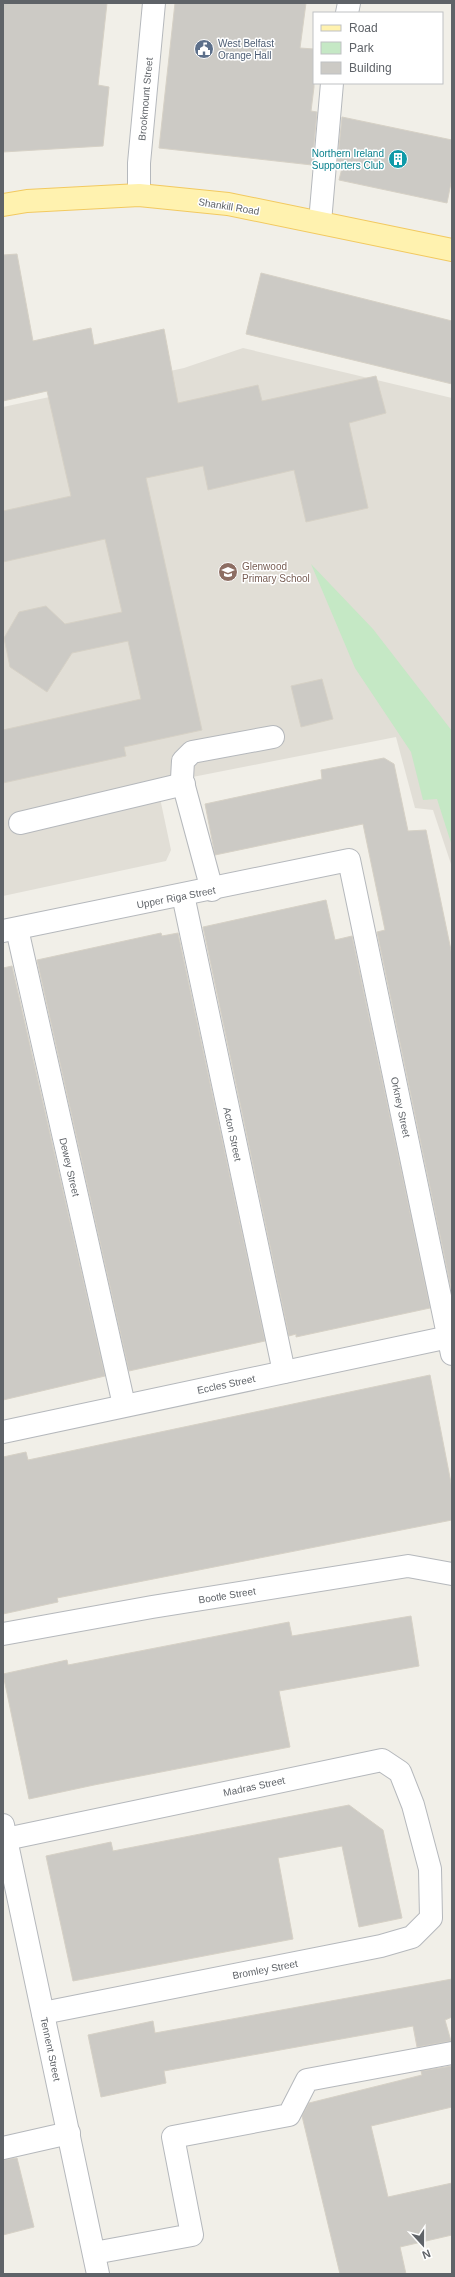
<svg xmlns="http://www.w3.org/2000/svg" width="455" height="2277" font-family="Arial,sans-serif">
<style>
.education{fill:#e1ded6}
.green{fill:#c5e8c5}
.building{fill:#cccac5;stroke:#d6d1c6}
.lines{fill:none;stroke-linecap:round;stroke-linejoin:round}
.minor-casing{stroke:#b5b8bc;stroke-width:24}
.major-casing{stroke:#f2c960;stroke-width:24}
.minor{stroke:#fff;stroke-width:22}
.major{stroke:#fff2af;stroke-width:22}
.labels{text-anchor:middle;stroke-width:3;stroke-linejoin:round;paint-order:stroke}
.service-label{font-size:10px;fill:#4e5e75;stroke:#fff;text-anchor:start}
.street-label{font-size:10px;fill:#5f6368;stroke:#fff}
.culture-label{font-size:10px;fill:#0d838f;stroke:#fff;text-anchor:end}
.education-label{font-size:10px;fill:#785e54;stroke:#fff;text-anchor:start}
</style>
<rect width="100%" height="100%" fill="#f1efe8"/>
<!-- education -->
<path class="education" d="M243 348 452 398V867L433 810 415 808 396 737 157 784 171 850 166 861 3 896V407L184 368Z"/>
<!-- green -->
<path class="green" d="M311 564 373 629 452 731V846L437 799 423 800 411 752 355 668Z"/>
<!-- building -->
<g class="building">
<path d="M3 3H107L98 85 109 87 103 146 3 152Z"/>
<path d="M175 3H306L300 48 314 49V87L311 111 317 112 312 165 159 148Z"/>
<path d="M342 117 452 140V178L447 203 339 180 342 168H337Z"/>
<path d="M17 254 33 341 91 328 94 345 164 329 178 403 258 385 262 401 376 376 386 413 349 423 368 508 306 522 294 470 208 490 203 466 146 478 202 730 124 747 126 756 3 783V730L141 699 128 641 72 653 47 692 10 667 4 638 19 612 46 606 65 624 122 612 105 539 3 562V511L71 496 47 391 3 401V255Z"/>
<path d="M261 273 452 321V384L246 334Z"/>
<path d="M322 679 333 719 301 727 291 686Z"/>
<path d="M384 758 394 764 408 831 426 830 452 955V1293L377 932 385 930 363 824 215 855 205 804 322 779 321 770Z"/>
<path d="M326 900 335 940 352 936 430 1308 296 1337V1334L289 1336 203 927Z"/>
<path d="M161 933 162 936 178 933 265 1341 129 1371 37 960Z"/>
<path d="M12 966 105 1376 3 1400V968Z"/>
<path d="M430 1375 452 1488V1520L57 1598 58 1602 3 1614V1457L26 1452 28 1460Z"/>
<path d="M411 1616 419 1666 279 1691 290 1747 94 1785 29 1799 3 1674 67 1660 68 1665 289 1622 292 1636Z"/>
<path d="M349 1805 383 1830 402 1918 359 1927 342 1846 278 1858 293 1939 73 1981 46 1856 111 1842 113 1851Z"/>
<path d="M452 1979V2017L445 2020 451 2041 417 2047 413 2026 164 2071 166 2083 101 2097 88 2035 153 2021 155 2033Z"/>
<path d="M452 2066V2107L371 2126 388 2197 452 2183V2235L400 2247 406 2274H340L302 2116 309 2103 422 2075 421 2071Z"/>
<path d="M17 2158 34 2227 3 2235V2160Z"/>
</g>
<g class="lines">
<!-- minor casing -->
<g class="minor-casing">
<g id="minor">
<path d="M347 13 349 3"/>
<path d="M139 195V163L154 3"/>
<path d="M320 222 332 83"/>
<path d="M20 823 184 784"/>
<path d="M212 890 182 779 183 761 192 752 273 737"/>
<path d="M183 895 284 1372"/>
<path d="M17 929 124 1405"/>
<path d="M3 931 349 860 452 1354"/>
<path d="M3 1432 449 1337"/>
<path d="M3 1634 152 1607 408 1566 452 1574"/>
<path d="M3 1825 98 2274"/>
<path d="M6 1839 382 1760 400 1772 413 1805 430 1869 431 1918 412 1937 381 1946 43 2013"/>
<path d="M3 2148 69 2133"/>
<path d="M94 2253 192 2235 173 2137 289 2115 307 2080 452 2053"/>
</g>
</g>
<!-- major casing -->
<g class="major-casing">
<path id="major" d="M3 205 27 201 139 195 228 204 452 250"/>
</g>
<!-- minor -->
<use href="#minor" class="minor"/>
<!-- major -->
<use href="#major" class="major"/>
</g>
<!-- icons -->
<defs>
<g id="civic-disc" transform="scale(1)"><circle r="9.5" fill="#5c6f8a" stroke="#fff"/><path d="M-.6-6.5H3V-4.5H.6V-3L4-1V1h2V6H-6V1h2V-1L-.6-3ZM-1.2 2.5V6h2.4V2.5Z" fill="#fff"/></g>
<g id="building-disc" transform="scale(1)"><circle r="9.5" fill="#0f9aa8" stroke="#fff"/><path d="M-4-6H4V6H1V3H-1V6H-4ZM-2.5-4.3h1.7v1.8h-1.7ZM.8-4.3h1.7v1.8H.8ZM-2.5-1h1.7V.8h-1.7ZM.8-1h1.7V.8H.8Z" fill="#fff"/></g>
<g id="school-disc" transform="scale(1)"><circle r="9.5" fill="#8d6e63" stroke="#fff"/><path d="M0-5L7-2L0 1L-7-2ZM-4 1L0 2.5L4 1V4Q0 6-4 4Z" fill="#fff"/></g>
</defs>
<g fill-rule="evenodd">
<use href="#civic-disc" x="204" y="49"/>
<use href="#building-disc" x="398" y="159"/>
<use href="#school-disc" x="228" y="572"/>
</g>
<g class="labels">
<!-- service labels -->
<g class="service-label">
<text x="218" y="47">West Belfast<tspan x="218" dy="12">Orange Hall</tspan></text>
</g>
<!-- street labels -->
<g class="street-label">
<text transform="translate(145 99) rotate(-85)" y="4">Brookmount Street</text>
<text transform="translate(229 206) rotate(9)" y="4">Shankill Road</text>
<text transform="translate(176 897) rotate(-11)" y="4">Upper Riga Street</text>
<text transform="translate(401 1107) rotate(78)" y="4">Orkney Street</text>
<text transform="translate(233 1134) rotate(78)" y="4">Acton Street</text>
<text transform="translate(70 1167) rotate(77)" y="4">Dewey Street</text>
<text transform="translate(226 1384) rotate(-12)" y="4">Eccles Street</text>
<text transform="translate(227 1595) rotate(-9)" y="4">Bootle Street</text>
<text transform="translate(254 1786) rotate(-12)" y="4">Madras Street</text>
<text transform="translate(265 1969) rotate(-11)" y="4">Bromley Street</text>
<text transform="translate(51 2049) rotate(78)" y="4">Tennent Street</text>
</g>
<!-- culture labels -->
<g class="culture-label">
<text x="384" y="157">Northern Ireland<tspan x="384" dy="12">Supporters Club</tspan></text>
</g>
<!-- education labels -->
<g class="education-label">
<text x="242" y="570">Glenwood<tspan x="242" dy="12">Primary School</tspan></text>
</g>
</g>
<!-- border -->
<rect width="455" height="2277" fill="none" stroke="#5f6368" stroke-width="8"/>
<!-- legend -->
<rect x="313" y="12" width="130" height="72" fill="#ffffff" stroke="#bfc1c3"/>
<rect x="321" y="25" width="20" height="6" fill="#fff2af" stroke="#bfc1c3"/>
<text x="349" y="32" font-size="12" fill="#5f6368">Road</text>
<rect x="321" y="42" width="20" height="12" fill="#c5e8c5" stroke="#bfc1c3"/>
<text x="349" y="52" font-size="12" fill="#5f6368">Park</text>
<rect x="321" y="62" width="20" height="12" fill="#cccac5" stroke="#bfc1c3"/>
<text x="349" y="72" font-size="12" fill="#5f6368">Building</text>
<!-- north arrow -->
<g transform="translate(423 2245) rotate(159)" stroke="#ffffff" stroke-width="3" paint-order="stroke">
<path d="M0-3L7 15L0 10L-7 15Z" fill="#5f6368"/>
<text y="-6" font-size="11" font-weight="bold" text-anchor="middle" fill="#5f6368">N</text>
</g>
</svg>
